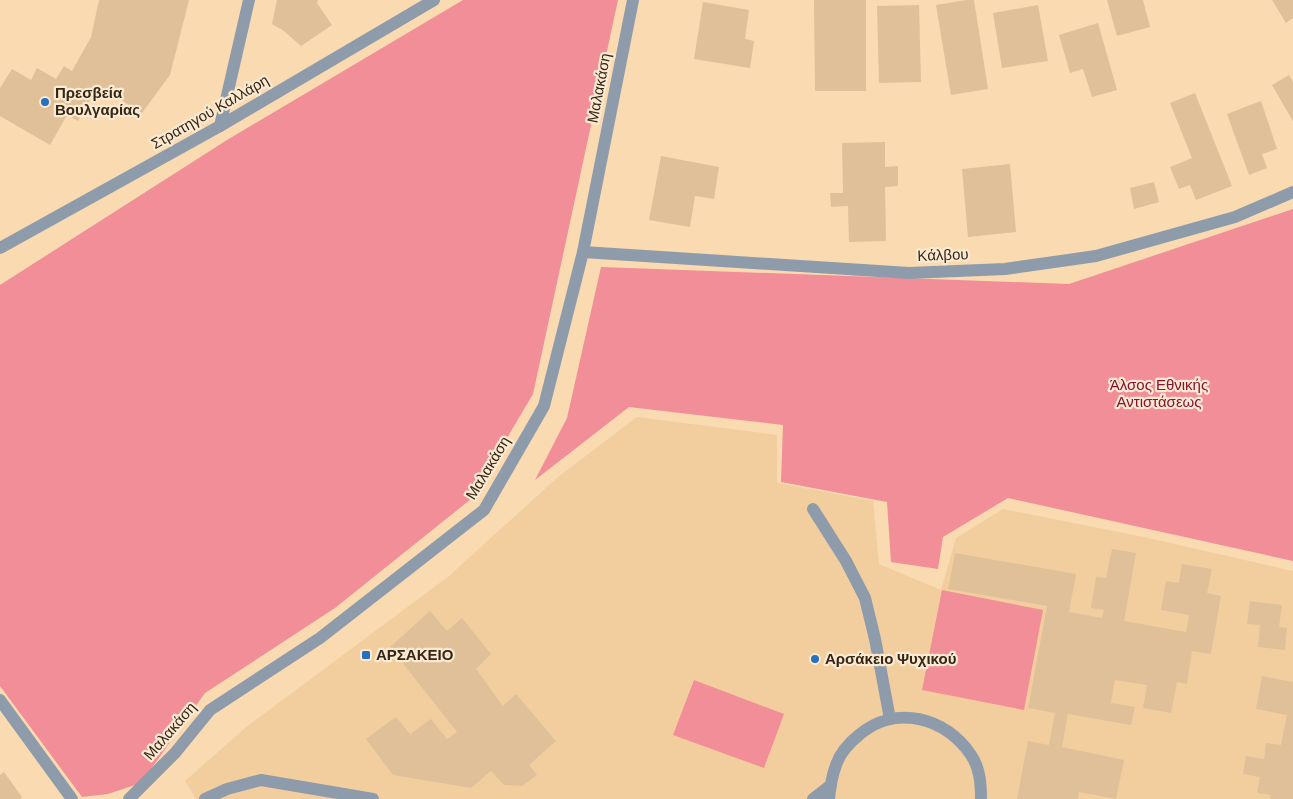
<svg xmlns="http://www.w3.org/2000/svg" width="1293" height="799" font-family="'DM Sans',sans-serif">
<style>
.built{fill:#f2ce9f}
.green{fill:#f18e98}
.building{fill:#dfc099}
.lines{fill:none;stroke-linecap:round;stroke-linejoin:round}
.minor{stroke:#8e9bab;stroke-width:12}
.poi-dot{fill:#2770c0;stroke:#fce9d1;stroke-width:2}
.labels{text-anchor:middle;stroke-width:4.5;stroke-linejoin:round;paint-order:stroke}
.street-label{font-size:15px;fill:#332717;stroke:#fce9d1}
.poi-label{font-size:15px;font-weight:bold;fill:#332717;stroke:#fce9d1;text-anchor:start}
.park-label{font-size:15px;fill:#881231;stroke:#fce9d1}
</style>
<rect width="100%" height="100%" fill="#f9dab1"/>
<!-- built -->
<path class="built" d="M637 417 777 435V483L873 501 879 564 941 590 956 538 1003 509 1144 537 1293 571V799H196L185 781 245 728 449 576 558 477Z"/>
<!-- green -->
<g class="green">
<path d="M463 0H618L533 394 471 499 335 608 205 693 141 783 108 794 82 797 0 686V285L227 140Z"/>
<path d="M1293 209V561L1008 498 943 537 938 569 891 562 887 502 781 482 783 425 629 407 535 480 567 418 601 267 1069 284Z"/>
<path d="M942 590 1043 610 1024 710 922 690Z"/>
<path d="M694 680 784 714 764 768 673 735Z"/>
</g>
<!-- building -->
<g class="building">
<path d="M99 0H189L170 75 142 113 98 86 78 121 67 115 50 145 0 116V88L12 69 31 80 37 68 56 79 64 66 72 71 91 37Z"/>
<path d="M277 0H318L317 3 332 25 301 46 284 31 272 24Z"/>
<path d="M814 0H866V91H815Z"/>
<path d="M966 0H974L988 89 951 95 936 5Z"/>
<path d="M1107 0H1143L1150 27 1117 36Z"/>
<path d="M1272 0H1293V18L1286 23Z"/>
<path d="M703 2 749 10 745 39 754 41 750 68 694 59Z"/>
<path d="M919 5 921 82 879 83 877 6Z"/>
<path d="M1038 5 1048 61 1002 68 993 13Z"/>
<path d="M1098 23 1117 90 1092 97 1083 69 1070 73 1059 35Z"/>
<path d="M1289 75 1293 82V121L1272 85Z"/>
<path d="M1195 93 1232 186 1196 200 1190 185 1179 189 1170 167 1192 158 1170 103Z"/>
<path d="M1261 101 1277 149 1262 154 1267 168 1249 175 1227 114Z"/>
<path d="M885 142V167L898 166V186L885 187 886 241 849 242 848 206 831 207 830 193H843L842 143Z"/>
<path d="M661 156 719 167 714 199 695 196 690 227 649 220Z"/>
<path d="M1010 164 1016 232 968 237 962 169Z"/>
<path d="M1154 182 1159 202 1134 209 1130 188Z"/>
<path d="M1112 549 1136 553 1124 621 1186 632 1189 615 1161 610 1166 581 1179 583 1182 564 1212 569 1207 593 1221 596 1211 654 1192 651 1187 684 1177 682 1171 713 1143 708 1147 685 1115 680 1111 703 1135 707 1131 725 1068 714 1062 747 1124 760 1116 799 1079 792 1078 799H1017L1028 741 1049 745 1055 713 1028 708 1047 606 948 589 955 553 1076 574 1069 612 1102 618 1104 610 1091 608 1096 577 1106 578Z"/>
<path d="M1250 601 1282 605 1279 627 1287 628 1285 650 1258 647 1260 625 1247 624Z"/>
<path d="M430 611 447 631 462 618 491 654 476 669 503 706 516 694 556 741 529 765 537 775 522 786 504 785 491 771 471 788 393 775 366 739 396 717 410 734 431 719 447 739 457 732 390 647Z"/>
<path d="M1262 676 1293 682V799H1270L1271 795 1257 793 1260 777 1243 774 1246 756 1264 759 1266 743 1281 745 1287 715 1256 709Z"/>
<path d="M4 772 22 797 20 799H0V775Z"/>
</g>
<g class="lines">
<!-- minor -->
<g class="minor">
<path d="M220 126 249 0"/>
<path d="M0 248 220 126 434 0"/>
<path d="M583 252 909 273 1005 269 1096 256 1235 217 1293 192"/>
<path d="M813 509 846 561 865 598 875 639 890 719"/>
<path d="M0 700 72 799"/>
<path d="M129 799 175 753 210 710 320 638 484 510 544 406 583 252 633 0"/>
<path d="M205 799 227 789 261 780 373 799"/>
<path d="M813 799 831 785"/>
<path d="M829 799C830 788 832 776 836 765 840 753 849 743 859 735 895 704 946 717 971 755 980 768 981 784 981 799"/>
</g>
</g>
<!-- markers -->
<g class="poi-dot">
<circle cx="45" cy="102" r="5"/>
<rect x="361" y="650" width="10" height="10" rx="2.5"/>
<circle cx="815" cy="659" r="5"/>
</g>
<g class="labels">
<!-- street labels -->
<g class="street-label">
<text transform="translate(599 88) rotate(-79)" y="5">Μαλακάση</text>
<text transform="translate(210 112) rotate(-30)" y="5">Στρατηγού Καλλάρη</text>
<text transform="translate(943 255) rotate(-2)" y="5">Κάλβου</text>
<text transform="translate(488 468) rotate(-59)" y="5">Μαλακάση</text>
<text transform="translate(170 731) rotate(-49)" y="5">Μαλακάση</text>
</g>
<!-- poi labels -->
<g class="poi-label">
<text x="55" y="98">Πρεσβεία<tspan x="55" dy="17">Βουλγαρίας</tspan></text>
<text x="376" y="660">ΑΡΣΑΚΕΙΟ</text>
<text x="825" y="664">Αρσάκειο Ψυχικού</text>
</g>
<!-- park labels -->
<g class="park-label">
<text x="1159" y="390">Άλσος Εθνικής<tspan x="1159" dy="17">Αντιστάσεως</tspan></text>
</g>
</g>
</svg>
